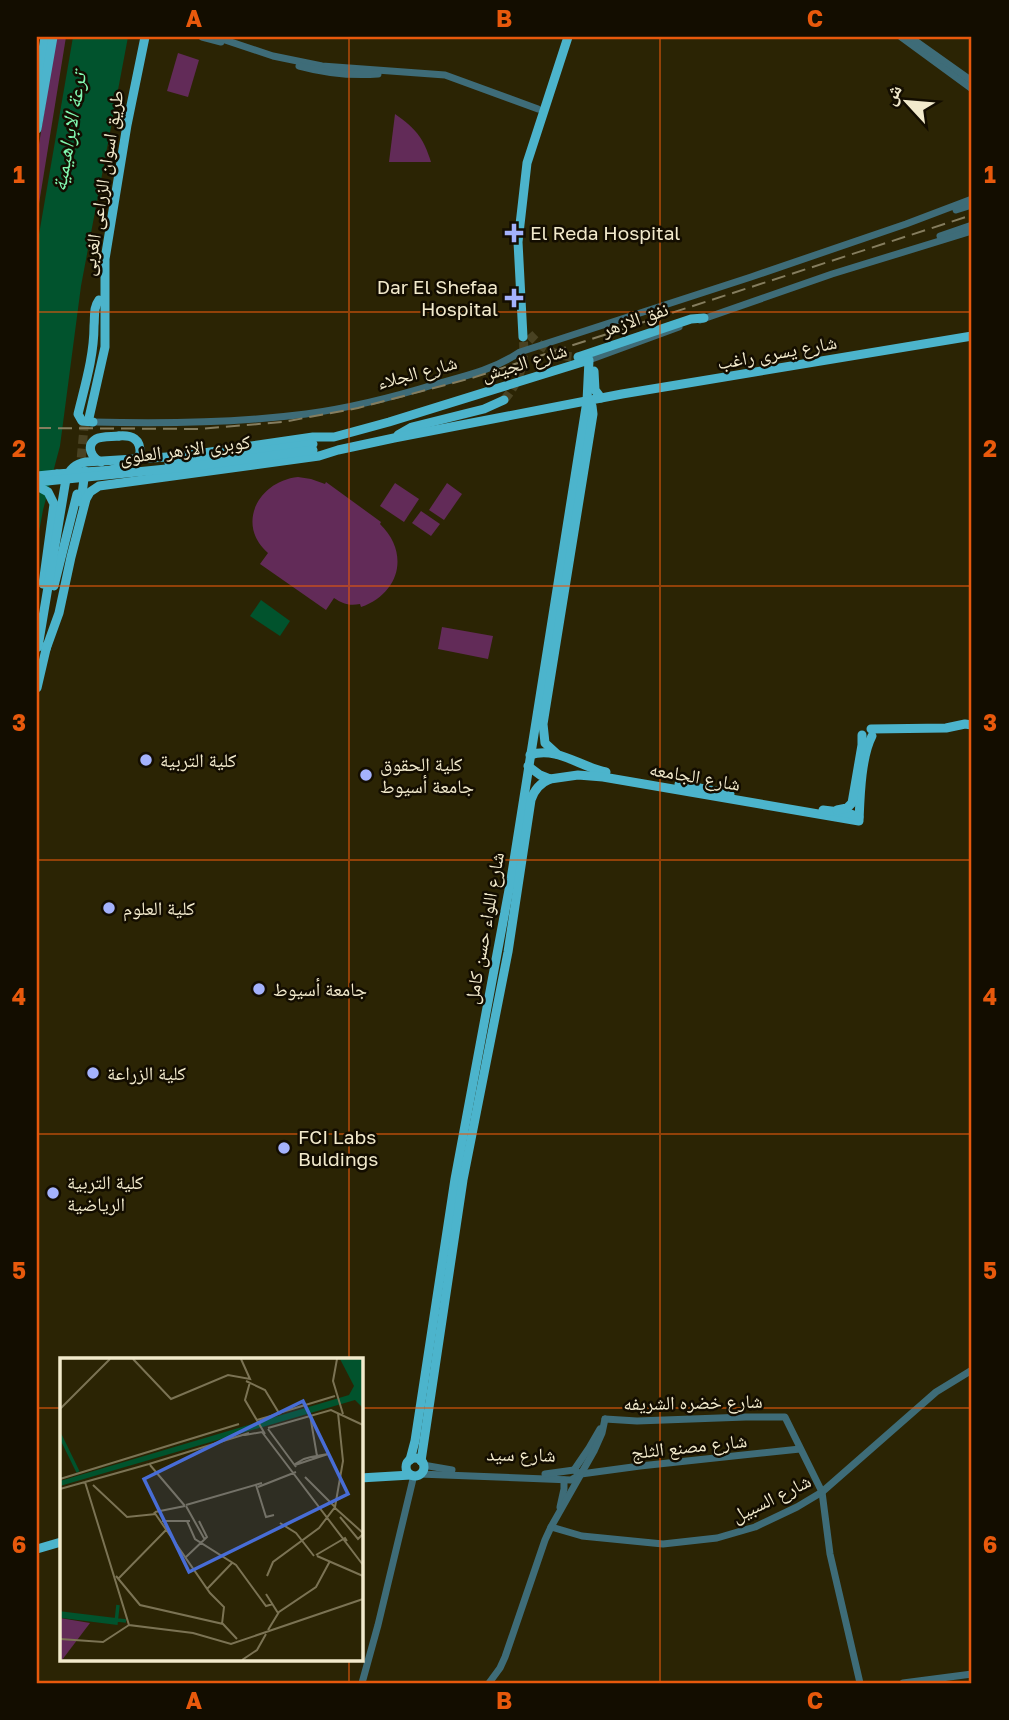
<svg xmlns="http://www.w3.org/2000/svg" width="1009" height="1720" font-family="'Golos Text','Noto Naskh Arabic',sans-serif">
<style>
.green{fill:#622b58}
.water{fill:#01532d}
.lines{fill:none;stroke-linecap:round;stroke-linejoin:round}
.major-tunnel{stroke:#494222;stroke-width:9;stroke-dasharray:9 4.5;stroke-linecap:butt}
.minor{stroke:#3e6c78;stroke-width:7}
.major{stroke:#4cb4cc;stroke-width:9}
.rail{stroke:#857d5e;stroke-width:2;stroke-dasharray:14 7;stroke-linecap:butt}
.major-bridge{stroke:#4cb4cc;stroke-width:9}
.grid{fill:none;stroke:#e8590c;stroke-width:2;stroke-opacity:0.55}
.poi-dot{fill:#a4b2fc;stroke:#130d00;stroke-width:2.5}
.labels{text-anchor:middle;stroke-width:5;stroke-linejoin:round;paint-order:stroke}
.street-label{font-size:19px;fill:#f2eacc;stroke:#130d00}
.poi-label{font-size:19px;fill:#f2eacc;stroke:#130d00;text-anchor:start}
.water-label{font-size:21px;font-style:italic;fill:#82f9b1;stroke:#130d00}
.inset-river{fill:none;stroke:#01532d;stroke-width:3.5}
.inset-road{fill:none;stroke:#7b7354;stroke-width:2}
.view{fill:#486dd6;fill-opacity:0.15;stroke:#486dd6;stroke-width:3.5}
.inset-edge{fill:none;stroke:#f2eacc;stroke-width:3.5}
.neatline{fill:none;stroke:#e8590c;stroke-width:2.5}
.grid-label{font-size:23px;text-anchor:middle;font-weight:bold;fill:#e8590c}
</style>
<rect width="100%" height="100%" fill="#2b2404"/>
<!-- green -->
<g class="green">
<path d="M56 37H66L37 216V157Z"/>
<path d="M178 53 199 60 188 97 167 91Z"/>
<path d="M395 114C416 129 423 137 431 162H389Z"/>
<path d="M298 477 311 479 325 484 326 482 381 522 380 524C410 553 400 593 361 607L360 604C349 606 343 604 334 598L326 610 260 564 268 553C235 524 259 481 298 477Z"/>
<path d="M395 483 419 499 404 522 380 506Z"/>
<path d="M447 483 462 494 444 520 429 510Z"/>
<path d="M421 511 440 524 431 536 412 523Z"/>
<path d="M442 627 493 636 488 659 438 649Z"/>
</g>
<!-- water -->
<g class="water">
<path d="M73 37H128L81 286 60 446 43 510 37 543V246Z"/>
<path d="M261 600 290 621 280 636 250 616Z"/>
</g>
<g class="lines">
<!-- major-tunnel -->
<g class="major-tunnel">
<path d="M529 334C542 349 558 357 578 357"/>
<path d="M504 400C520 381 526 361 523 337"/>
<path d="M80 471 85 417"/>
</g>
<!-- minor -->
<g class="minor">
<path d="M202 37 221 42"/>
<path d="M216 37 273 56 322 66 445 75 538 109"/>
<path d="M901 37 972 89"/>
<path d="M910 37 972 81"/>
<path d="M299 66C325 73 351 76 378 74"/>
<path d="M956 210 972 205"/>
<path d="M940 236 972 225"/>
<path d="M700 320 832 274 972 231"/>
<path d="M589 360 679 327"/>
<path d="M93 422C164 424 235 423 306 414 349 408 394 397 436 384 466 376 493 370 520 352L751 277 906 224 972 199"/>
<path d="M605 1419 637 1421 746 1417H785L822 1492 830 1554 860 1683"/>
<path d="M423 1465 452 1470"/>
<path d="M574 1470 589 1448 600 1429"/>
<path d="M419 1474 571 1480 581 1474 640 1466 800 1449"/>
<path d="M545 1474 574 1470 581 1474"/>
<path d="M560 1507 564 1489V1480"/>
<path d="M551 1527 582 1536 663 1544 717 1538 755 1527 797 1507 822 1492 936 1392 972 1370"/>
<path d="M362 1683 378 1625 414 1475"/>
<path d="M489 1683 500 1668 505 1657 545 1540 551 1527 594 1451 602 1433 605 1419"/>
<path d="M903 1683 972 1674"/>
</g>
<!-- major -->
<g class="major">
<path d="M37 88 45 37"/>
<path d="M37 129 53 37"/>
<path d="M523 337 518 242 527 163 568 37"/>
<path d="M578 357 691 319 704 318"/>
<path d="M594 371 595 390 601 398"/>
<path d="M89 418 105 347V259L127 125 145 37"/>
<path d="M93 422 82 421 78 414C85 385 94 356 94 326 95 316 93 308 99 300"/>
<path d="M398 435 412 427 484 409 504 400"/>
<path d="M101 462C92 458 85 446 96 439 102 436 113 437 119 436"/>
<path d="M37 476 57 474"/>
<path d="M37 486 48 492 54 504 43 584"/>
<path d="M81 502 85 471"/>
<path d="M54 586 77 494"/>
<path d="M38 647 66 479C70 469 75 464 86 462L183 456 313 437H334L389 422 589 360 587 401 511 879 455 1179 415 1441 410 1460"/>
<path d="M46 649 59 613 71 557 86 499 90 492 99 486 319 456 338 450 394 438 622 394 972 336"/>
<path d="M37 688 47 645"/>
<path d="M871 729 946 728 965 724 972 725"/>
<path d="M557 754 545 743 543 724 593 414 592 406 587 401"/>
<path d="M530 755C557 746 580 767 606 772"/>
<path d="M528 766 540 775 550 779 578 775 603 777 859 821C860 797 861 757 872 736"/>
<path d="M679 784 730 794"/>
<path d="M823 810 848 813 859 817"/>
<path d="M837 810 847 808 852 803 862 745V735"/>
<circle cx="415" cy="1467" r="9"/>
<path d="M421 1461 463 1180 508 952 531 800C534 790 540 783 550 779"/>
<path d="M360 1478 411 1475"/>
<path d="M37 1549 61 1542"/>
</g>
<!-- rail -->
<path class="rail" d="M37 428 198 429 283 422 358 408 472 378 972 215"/>
<!-- major-bridge -->
<g class="major-bridge">
<path d="M169 463 313 444"/>
<path d="M111 470 134 462 140 454C141 439 132 435 119 436"/>
<path d="M57 474 113 470"/>
<path d="M37 482 196 466 313 450"/>
</g>
</g>
<!-- grid -->
<path class="grid" d="M349 37V1360M660 37V1683M37 312H972M37 586H972M37 860H972M37 1134H972M37 1408H61M360 1408H972M349 1659V1683"/>
<!-- markers -->
<g class="poi-dot">
<path d="M510.5 222.5h7v7h7v7h-7v7h-7v-7h-7v-7h7z"/>
<path d="M510.5 287.5h7v7h7v7h-7v7h-7v-7h-7v-7h7z"/>
<circle cx="146" cy="760" r="7"/>
<circle cx="366" cy="775" r="7"/>
<circle cx="109" cy="908" r="7"/>
<circle cx="259" cy="989" r="7"/>
<circle cx="93" cy="1073" r="7"/>
<circle cx="284" cy="1148" r="7"/>
<circle cx="53" cy="1193" r="7"/>
</g>
<g class="labels">
<!-- street labels -->
<g class="street-label">
<text transform="translate(102 183) rotate(-81)" y="7">طريق اسوان الزراعى الغربى</text>
<text transform="translate(635 319) rotate(-19)" y="7">نفق الازهر</text>
<text transform="translate(777 352) rotate(-10)" y="7">شارع يسرى راغب</text>
<text transform="translate(524 362) rotate(-17)" y="7">شارع الجيش</text>
<text transform="translate(417 372) rotate(-15)" y="7">شارع الجلاء</text>
<text transform="translate(185 449) rotate(-7)" y="7">كوبرى الازهر العلوى</text>
<text transform="translate(695 776) rotate(10)" y="7">شارع الجامعه</text>
<text transform="translate(484 928) rotate(-80)" y="7">شارع اللواء حسن كامل</text>
<text transform="translate(693 1402) rotate(-1)" y="7">شارع خضره الشريفه</text>
<text transform="translate(689 1446) rotate(-6)" y="7">شارع مصنع الثلج</text>
<text transform="translate(521 1454) rotate(1)" y="7">شارع سيد</text>
<text transform="translate(771 1498) rotate(-26)" y="7">شارع السبيل</text>
</g>
<!-- poi labels -->
<g class="poi-label">
<text x="530" y="240">El Reda Hospital</text>
<text x="498" y="294" text-anchor="end">Dar El Shefaa<tspan x="498" dy="22">Hospital</tspan></text>
<text x="160" y="767">كلية التربية</text>
<text x="380" y="771">كلية الحقوق<tspan x="380" dy="22">جامعة أسيوط</tspan></text>
<text x="123" y="915">كلية العلوم</text>
<text x="273" y="996">جامعة أسيوط</text>
<text x="107" y="1080">كلية الزراعة</text>
<text x="298" y="1144">FCI Labs<tspan x="298" dy="22">Buldings</tspan></text>
<text x="67" y="1189">كلية التربية<tspan x="67" dy="22">الرياضية</tspan></text>
</g>
<!-- water labels -->
<g class="water-label">
<text transform="translate(69 132) rotate(-80)" y="7">ترعة الابراهيمية</text>
</g>
</g>
<!-- overview -->
<g transform="translate(60 1358)">
<rect width="303" height="303" fill="#2b2404"/>
<path d="M0 260 30 265 2 302H0Z" fill="#622b58"/>
<path d="M280 1H303V50L295 42 0 128V123L289 37 294 28Z" fill="#01532d"/>
<path class="inset-river" d="M0 77 18 114M0 255 66 263M0 258 56 265 58 247"/>
<path class="inset-road" d="M73 1 111 41 168 17 190 21 181 1M277 1 273 23 283 56M186 23 205 32 219 55 275 38M190 24 185 42 205 76M0 51 50 1M250 57 257 98M197 62 221 55M208 70 271 52 303 67M208 71 236 109M185 77 202 74 303 207M89 106 189 75M235 106 244 101 251 99 268 96 235 107M90 107 125 148M245 119 275 149M0 121 179 66M25 124 89 106M33 127 67 159 96 156M196 127 206 159 214 157M198 129 236 114M0 131 25 124 69 267 133 275 171 286 303 241M126 147 202 125M126 148 145 182M274 149 303 175M94 154 150 235 164 249 162 266M95 154 125 148M280 159 298 181 303 176M102 163H130M127 163 135 181 176 207 206 248 213 246M220 165 236 175 254 198M256 197 285 180 287 183M257 198 303 218M126 199 147 179 139 163M56 218 80 247 163 266 177 281M207 218 213 204 259 170 275 149 283 103 278 55M58 221 107 171M147 231 172 205M206 236 218 255M208 272 219 254 256 229 270 203M0 281 43 284 69 267M182 302 197 292 206 276"/>
<path class="view" d="M243 43 288 136 129 214 84 121Z"/>
<rect width="303" height="303" class="inset-edge"/>
</g>
<!-- border -->
<rect width="1009" height="1720" fill="none" stroke="#130d00" stroke-width="77"/>
<!-- north arrow -->
<g transform="translate(907 102) rotate(296)" stroke="#130d00" stroke-width="5" paint-order="stroke">
<path d="M0-5L12 26L0 18L-12 26Z" fill="#f2eacc"/>
<text y="-10" font-size="19" font-weight="bold" text-anchor="middle" fill="#f2eacc">ش</text>
</g>
<rect x="38" y="38" width="932" height="1644" class="neatline"/>
<g class="grid-label">
<text x="194" y="27">A</text>
<text x="504" y="27">B</text>
<text x="815" y="27">C</text>
<text x="19" y="183">1</text>
<text x="990" y="183">1</text>
<text x="19" y="457">2</text>
<text x="990" y="457">2</text>
<text x="19" y="731">3</text>
<text x="990" y="731">3</text>
<text x="19" y="1005">4</text>
<text x="990" y="1005">4</text>
<text x="19" y="1279">5</text>
<text x="990" y="1279">5</text>
<text x="19" y="1553">6</text>
<text x="990" y="1553">6</text>
<text x="194" y="1709">A</text>
<text x="504" y="1709">B</text>
<text x="815" y="1709">C</text>
</g>
</svg>
